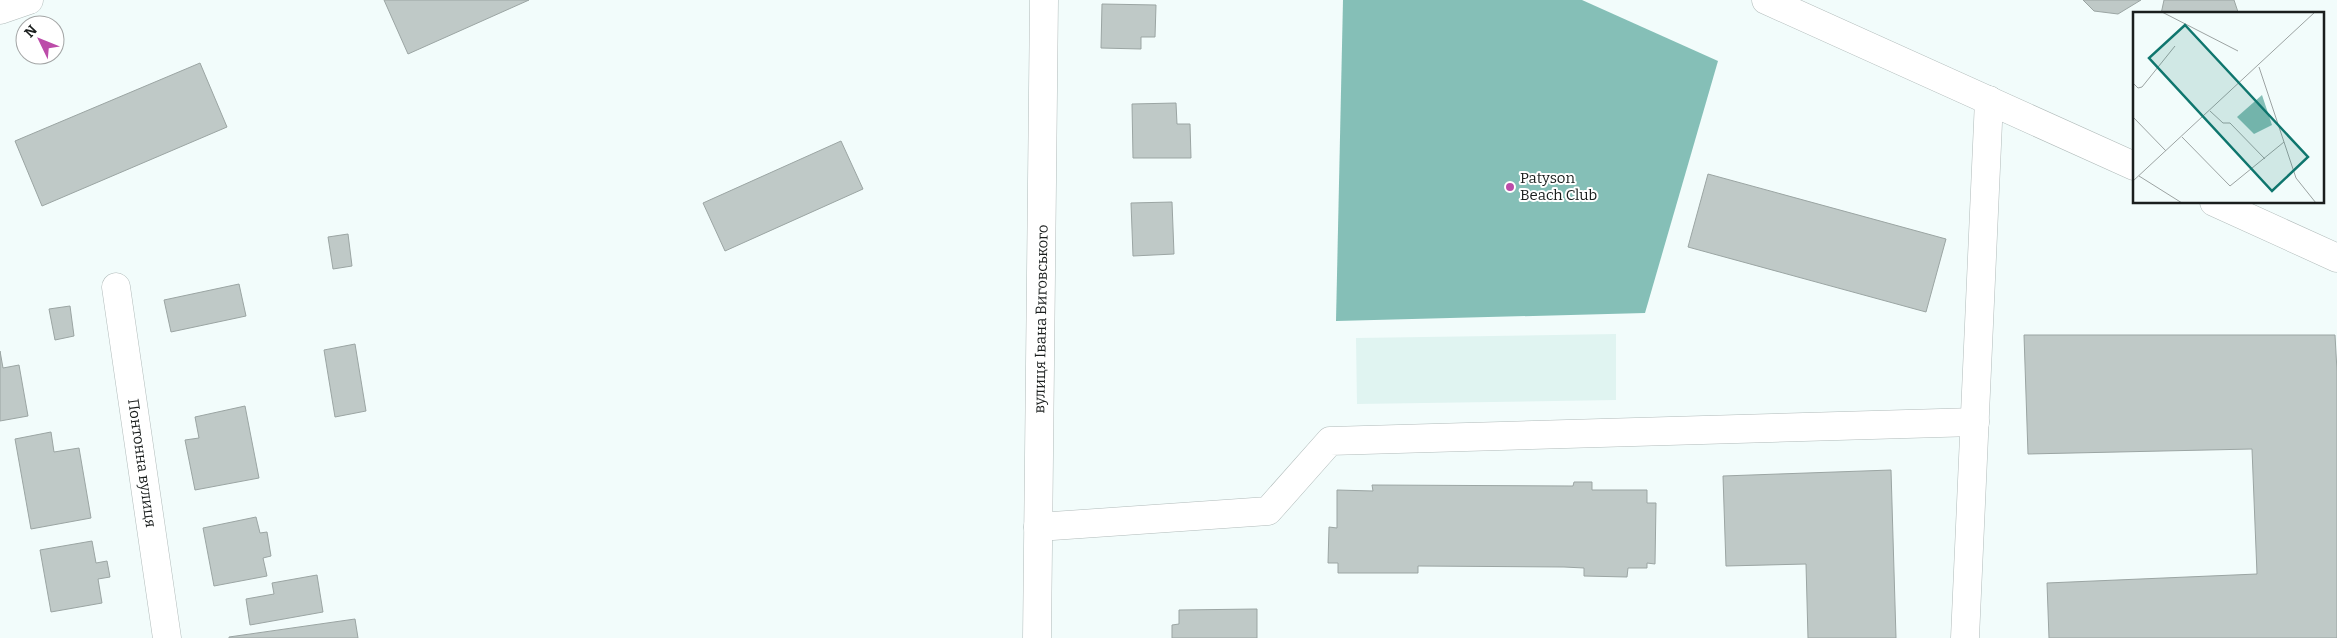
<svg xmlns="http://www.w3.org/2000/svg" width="2337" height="638" font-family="Bitter,serif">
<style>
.built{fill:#e0f4f1}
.water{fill:#85bfb7}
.building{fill:#bfc9c7;stroke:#9ba5a3}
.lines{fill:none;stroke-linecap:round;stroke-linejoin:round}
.minor-casing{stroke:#b1bbba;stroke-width:29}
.minor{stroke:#fff;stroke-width:28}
.poi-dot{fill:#bc4ca9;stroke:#fff;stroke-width:2}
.labels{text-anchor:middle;stroke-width:4;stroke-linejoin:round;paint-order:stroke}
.poi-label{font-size:15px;fill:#1a1e1d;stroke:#fff;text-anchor:start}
.street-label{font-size:15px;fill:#1a1e1d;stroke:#fff}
.inset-road{fill:none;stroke:#9ca3a2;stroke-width:1}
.view{fill:#0f766e;fill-opacity:0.15;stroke:#0f766e;stroke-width:2.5}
.inset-edge{fill:none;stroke:#1a1e1d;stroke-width:2.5}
</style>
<rect width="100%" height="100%" fill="#f2fcfb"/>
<!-- built -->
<path class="built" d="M1616 334V400L1357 404 1356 338Z"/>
<!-- water -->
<path class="water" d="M1343 0H1582L1718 61 1645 313 1336 321Z"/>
<!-- building -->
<g class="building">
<path d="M384 0H529L408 54Z"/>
<path d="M2083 0H2141L2118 14 2094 11Z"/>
<path d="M2164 0H2234L2238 12 2237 14H2161Z"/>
<path d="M1102 4 1156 5 1155 37H1141V49L1101 48Z"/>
<path d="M200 63 227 127 42 206 15 141Z"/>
<path d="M1176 103 1177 124H1190L1191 158H1133L1132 104Z"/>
<path d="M841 141 863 189 725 251 703 203Z"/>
<path d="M1708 174 1946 239 1926 312 1688 247Z"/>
<path d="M1172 202 1174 254 1133 256 1131 203Z"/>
<path d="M348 234 352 266 333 269 328 237Z"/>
<path d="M239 284 246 316 171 332 164 300Z"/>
<path d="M70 306 74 336 55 340 49 309Z"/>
<path d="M2024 335H2335L2337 371V638H2049L2047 583 2257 574 2252 449 2028 454Z"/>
<path d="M355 344 366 411 335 417 324 350Z"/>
<path d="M0 351 3 368 19 365 28 416 0 421Z"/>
<path d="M245 406 259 478 195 490 185 440 199 438 195 417Z"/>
<path d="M51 432 54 452 79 448 91 518 31 529 15 439Z"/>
<path d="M1891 470 1896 638H1808L1806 564 1726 566 1723 476Z"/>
<path d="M1574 482H1592V490H1647V503H1656L1655 564 1647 563V568H1628L1627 577 1584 576V568L1564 567 1418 566V573H1338V563H1328L1329 527 1337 528V490L1373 491 1372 485 1573 486Z"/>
<path d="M256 517 260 533 267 532 271 556 263 558 267 576 214 586 203 528Z"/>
<path d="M92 541 96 563 107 561 110 577 98 579 102 603 51 612 40 550Z"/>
<path d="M317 575 323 612 250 625 246 599 274 594 272 583Z"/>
<path d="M1257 609V638H1172V625L1179 624V610Z"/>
<path d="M355 619 358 638H229V637Z"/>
</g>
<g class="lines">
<!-- minor casing -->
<g class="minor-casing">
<g id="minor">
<path d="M1766 0 2134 166"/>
<path d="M0 10 29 0"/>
<path d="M2214 202 2337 258"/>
<path d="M116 287 167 638"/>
<path d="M1038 527 1268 511 1330 441 1975 422"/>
<path d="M1037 638 1044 0"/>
<path d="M1965 638 1989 100"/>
</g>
</g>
<!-- minor -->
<use href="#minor" class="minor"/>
</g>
<!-- markers -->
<circle class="poi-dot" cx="1510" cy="187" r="5"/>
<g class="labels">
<!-- poi labels -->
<g class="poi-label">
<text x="1520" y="183">Patyson<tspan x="1520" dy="17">Beach Club</tspan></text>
</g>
<!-- street labels -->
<g class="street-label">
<text transform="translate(1041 319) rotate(-89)" y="5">вулиця Івана Виговського</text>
<text transform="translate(142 463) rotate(82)" y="5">Понтонна вулиця</text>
</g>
</g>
<!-- overview -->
<g transform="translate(2133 12)">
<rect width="191" height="191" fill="#f2fcfb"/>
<path d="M129 83 139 113 121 122 104 105Z" fill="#85bfb7"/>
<path class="inset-road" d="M29 0 105 39M126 55 163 166 183 191M0 71 5 76 9 75 42 34M77 99 90 111H97L132 147M0 105 33 139M49 125 97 174 151 130M6 164 49 191M0 169 182 0"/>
<path class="view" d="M52 13 175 145 139 179 16 46Z"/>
<rect width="191" height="191" class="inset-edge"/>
</g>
<!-- north arrow -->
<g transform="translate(40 40) rotate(313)"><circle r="24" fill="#ffffff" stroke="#a3a5a5"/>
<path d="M0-4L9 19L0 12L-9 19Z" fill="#bc4ca9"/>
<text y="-8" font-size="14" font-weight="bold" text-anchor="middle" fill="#1a1e1d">N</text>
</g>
</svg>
